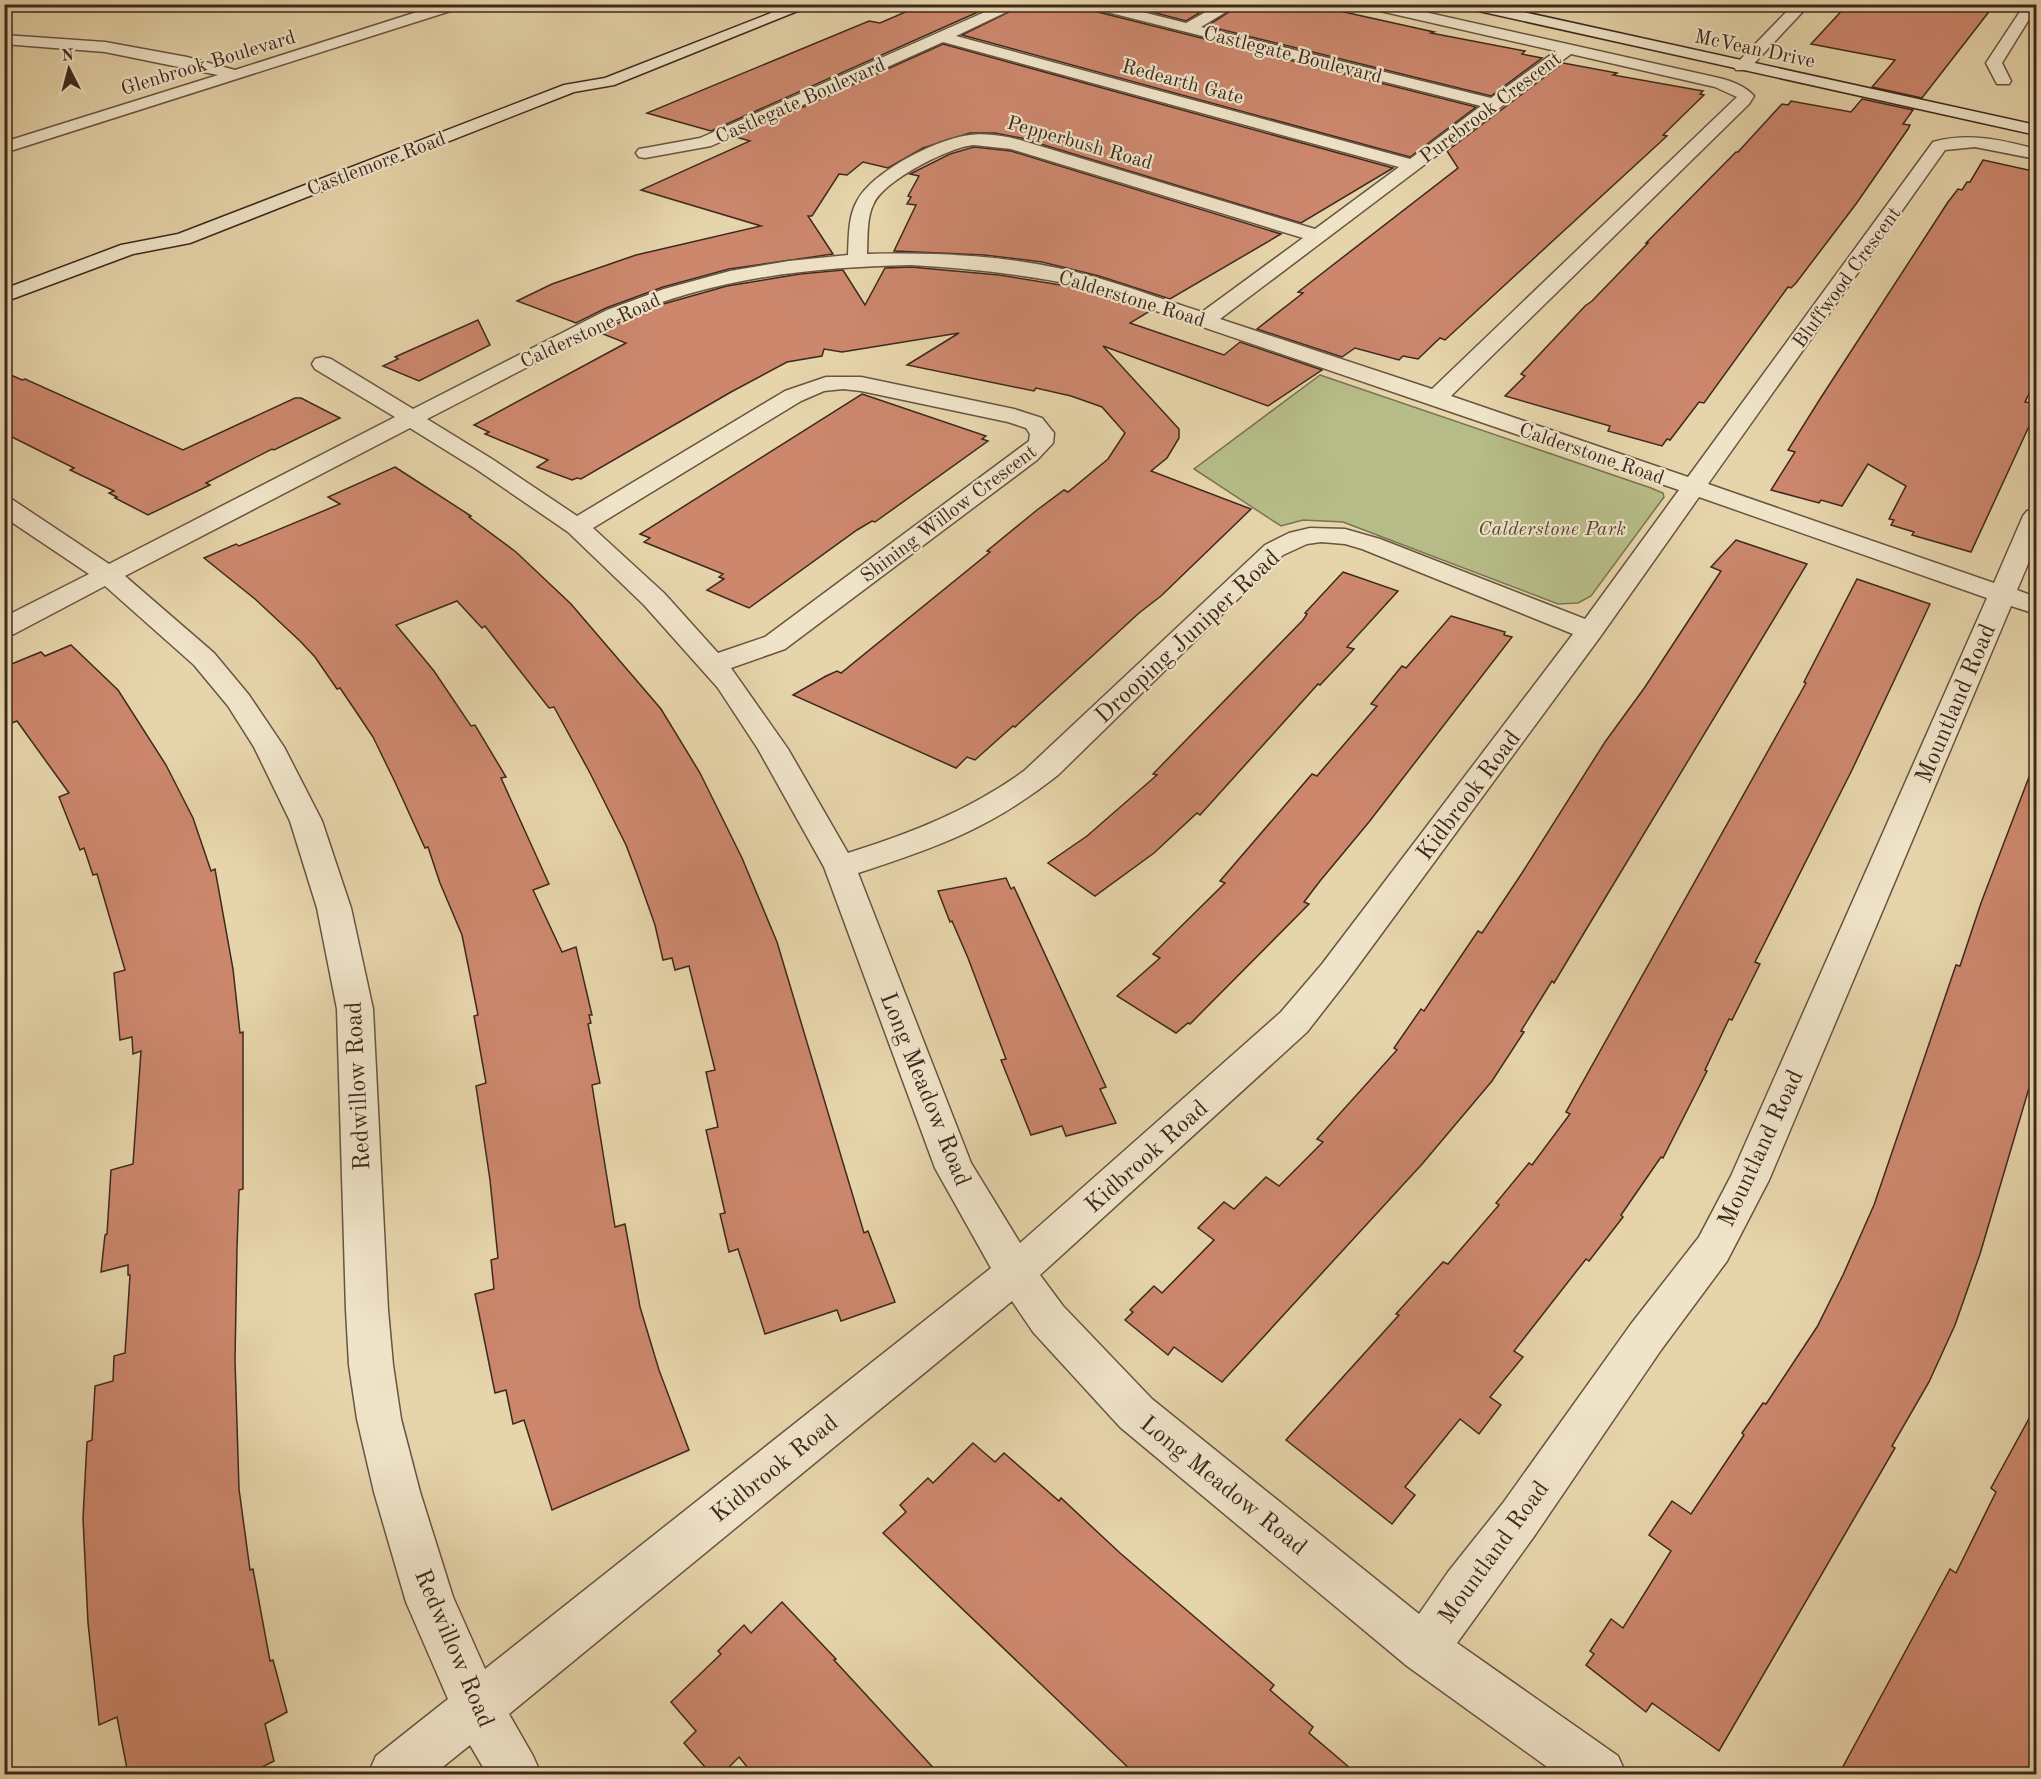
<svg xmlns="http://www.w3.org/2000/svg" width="2041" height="1779" font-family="'Old Standard TT',serif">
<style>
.green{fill:#b6bc87;stroke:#7a7252;stroke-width:1.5}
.building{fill:#cc876d;stroke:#3e291e;stroke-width:1.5}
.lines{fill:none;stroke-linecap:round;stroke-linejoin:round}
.street-casing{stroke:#685441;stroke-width:3}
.secondary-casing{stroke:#3e291e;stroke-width:3}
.street{fill:#efe3c8;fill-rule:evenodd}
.secondary{fill:#efe3c8;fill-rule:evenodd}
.labels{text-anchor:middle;stroke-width:4.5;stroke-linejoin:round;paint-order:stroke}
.far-street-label{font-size:20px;fill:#3e291e;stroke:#efe3c8}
.far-park-label{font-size:20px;font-style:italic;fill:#564633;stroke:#efe3c8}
.street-label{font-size:24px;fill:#3e291e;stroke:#efe3c8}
</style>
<rect width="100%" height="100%" fill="#e6d4aa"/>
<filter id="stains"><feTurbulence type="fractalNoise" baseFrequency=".00333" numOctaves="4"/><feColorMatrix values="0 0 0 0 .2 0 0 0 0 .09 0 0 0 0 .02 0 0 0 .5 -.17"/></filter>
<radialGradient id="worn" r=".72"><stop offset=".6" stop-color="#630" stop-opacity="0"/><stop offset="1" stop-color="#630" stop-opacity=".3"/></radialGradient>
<!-- green -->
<path class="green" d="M1320 375 1651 488 1663 493 1664 497 1591 596 1578 603 1558 604 1343 522 1303 520 1281 526 1194 469Z"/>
<!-- building -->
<g class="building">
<path d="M924 4H996L711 131 647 113 869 21 880 23Z"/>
<path d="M1025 4H1083L1086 9 1476 107 1410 157 962 35Z"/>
<path d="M1122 4H1214L1186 21Z"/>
<path d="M1241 4H1308L1434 32 1431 33 1525 51 1522 54 1542 58 1491 96 1207 26Z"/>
<path d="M1848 4H1995L1922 98 1872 87 1895 60 1811 44Z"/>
<path d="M943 44 1393 168 1301 223 1021 138 995 133H970L923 148 888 168 863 162 847 175 839 174 812 216H808L833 254 729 269 663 287 606 308 576 323 517 301 552 284 636 255 761 226 641 190 750 141 736 137Z"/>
<path d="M1563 63 1617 73 1613 75 1703 91 1700 94 1704 95 1663 135 1667 136 1445 340 1440 338 1418 359 1403 356 1399 360 1355 348 1342 357 1257 329 1303 293 1298 292 1458 168 1447 151Z"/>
<path d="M1862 99 1913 110 1903 124 1910 125 1908 129 1856 204 1796 283 1791 288 1788 287 1704 403 1699 402 1670 440 1667 439 1662 446 1608 431 1610 426 1505 396 1525 376 1521 374 1585 306 1592 301 1648 243H1646L1736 152H1738L1782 104 1788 105 1791 101 1851 112Z"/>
<path d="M974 147 1011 151 1281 234 1170 299 1099 276 1042 262 984 255 894 251 916 205 907 204 911 197 908 196 919 176 910 174 950 154Z"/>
<path d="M1983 160 2037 172V378L2025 402 2037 404V409L1971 552 1912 535 1914 532 1891 525 1894 520 1889 519 1906 486 1868 464 1842 506 1821 500 1819 503 1771 490 1795 452 1788 450 1820 399 1948 202 1958 189 1962 190 1967 182H1970Z"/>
<path d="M911 267 999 275 1085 289 1150 311 1130 323 1224 355 1240 342 1322 370 1268 406 1103 346 1179 429V438L1167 458 1151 471 1251 509 1161 596 1139 613 1015 727 1013 726 975 760 967 757 956 768 793 695 826 676 837 671 841 673 990 552 987 551 1037 510 1064 490 1068 492 1108 459 1125 433 1102 407 1071 396 1036 388 1034 391 907 365 959 333 842 352 824 349 822 356 787 362 731 392 581 479 577 478 572 480 537 467 548 460 485 434 489 432 474 425 626 343 598 332 656 306 727 286 800 274 843 270 865 305 885 268Z"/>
<path d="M478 320 490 345 419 381 383 366 398 359 395 357Z"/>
<path d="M4 372 22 380 25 379 183 450 295 398H301L340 418 274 450 272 449 206 483 210 485 148 515 115 498 117 497 109 493 114 491 70 470 74 468 4 433Z"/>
<path d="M862 394 986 436 982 439 988 441 875 522 872 521 857 530 749 608 707 590 724 579 719 577 723 574 644 542 650 538 640 534Z"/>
<path d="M395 467 471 516 469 517 516 552 571 604 661 709 700 773 742 858 777 942 864 1233 868 1231 895 1302 841 1321 837 1310 765 1334 738 1249 729 1252 720 1214 725 1213 706 1130 718 1127 706 1072 715 1070 689 966 675 970 672 958 663 960 655 925 637 874 626 845 590 773 554 707 549 708 485 626 482 628 457 601 396 625 434 671 471 726 475 725 506 777 501 778 549 884 533 890 562 952 576 947 592 1015H589L591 1023 588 1024 600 1083 592 1085 615 1227 625 1224 640 1307 659 1370 689 1450 552 1510 524 1420 513 1424 506 1390 495 1393 475 1294 494 1289 491 1260 498 1258 490 1180 476 1086 486 1083 474 1016 478 1015 462 935 440 883 428 847 425 848 394 780 373 737 359 716 340 688 337 689 315 657 300 641 255 599 204 558 236 544 239 546 340 504 328 497Z"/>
<path d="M1736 540 1807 564 1584 933 1554 983 1552 981 1521 1031 1524 1032 1492 1081 1423 1163 1222 1382 1174 1347 1168 1355 1125 1320 1133 1312 1130 1310 1154 1286 1162 1293 1214 1240 1198 1228 1224 1202 1234 1209 1266 1177 1279 1186 1323 1142 1317 1139 1397 1050 1394 1048 1421 1009 1424 1011 1478 931 1482 933 1522 873 1605 742 1645 687 1721 571 1711 567Z"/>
<path d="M1343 572 1398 591 1347 647 1354 649 1320 685 1318 684 1200 815 1197 813 1154 853 1095 896 1048 863 1087 836 1157 775 1153 774 1303 620 1307 614 1305 613Z"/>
<path d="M1857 579 1930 604 1852 770 1755 962 1760 964 1732 1020 1729 1019 1705 1070 1707 1071 1663 1158 1661 1157 1621 1215 1623 1217 1589 1261 1586 1259 1514 1351 1523 1357 1490 1397 1501 1405 1479 1434 1460 1419 1405 1487 1415 1495 1392 1524 1286 1440 1399 1315 1396 1314 1443 1262 1448 1264 1499 1205 1496 1203 1529 1163 1532 1165 1570 1114 1566 1112 1806 683 1804 682Z"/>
<path d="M1451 616 1505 632 1504 635 1512 637 1369 822 1320 881 1304 902 1309 904 1190 1024 1188 1023 1176 1033 1117 996 1160 958 1153 954 1225 883 1220 881 1312 774 1317 776 1377 706 1371 704 1402 666 1406 668Z"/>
<path d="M71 645 118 690 166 765 193 818 211 871 215 869 233 969 240 1033 243 1032V1189L239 1190 237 1248 235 1360 239 1489 250 1570 253 1569 270 1661 273 1660 287 1712 265 1724 274 1761 248 1774H128L117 1717 99 1725 88 1623 83 1518 87 1442 92 1440 95 1386 113 1381 114 1356 125 1353 130 1275H128V1265L101 1272 105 1235 107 1234 111 1170 133 1164 141 1051 133 1054 132 1037 120 1040 114 973 125 970 97 874 93 875 84 848 80 850 59 797 69 793 17 721 4 726V667L41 652 45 656Z"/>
<path d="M2034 764 2037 765V1061L1980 1254 1955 1325 1929 1382 1892 1446 1895 1448 1719 1751 1652 1703 1646 1712 1586 1665 1594 1654 1590 1651 1611 1619 1623 1628 1671 1551 1649 1535 1672 1501 1691 1514 1744 1435 1742 1433 1763 1403 1766 1404 1817 1327 1843 1275 1874 1205 1956 965 1960 966 1981 903Z"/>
<path d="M1006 878 1011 889 1014 887 1106 1087 1100 1089 1116 1123 1066 1136 1062 1126 1031 1135 1001 1060 1006 1059 968 958 952 921 950 922 938 891Z"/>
<path d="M2037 1404V1774H1839L1950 1569 1956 1573 1996 1492 1991 1488Z"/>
<path d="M973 1443 995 1462 1004 1453 1059 1501 1061 1498 1120 1553 1274 1685 1270 1690 1313 1727 1309 1733 1357 1774H1135L883 1533 906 1512 900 1505 928 1478 933 1483Z"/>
<path d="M782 1602 836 1659 834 1660 939 1774H753L739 1757 722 1774H711L684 1743 696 1731 671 1702 721 1654 718 1651 744 1625 751 1633Z"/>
</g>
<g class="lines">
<!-- street casing -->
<g class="street-casing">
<g id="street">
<path d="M442 4H465L463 7 4 153V142L218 75 105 52 4 44V35L105 42 187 57 235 70Z"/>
<path d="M1003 4H1023L956 36 1410 159 1481 106 1087 7 1085 4H1111L1186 23 1220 4H1239L1201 27 1491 98 1556 51 1367 8 1360 4H1389L1719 78C1732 81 1745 86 1754 96L1749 104 1451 396 1688 477 1933 142C1969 132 2001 140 2036 149V159L1975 147 1945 150 1708 484 1994 583 2023 516 2027 511 2036 509V545L2017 590 2036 597V614L2011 606 1769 1180 1727 1261 1661 1350 1535 1535 1457 1643 1618 1756 1626 1774H1557L1407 1666 1120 1427 1033 1332 1012 1301 509 1714 533 1756 541 1774H487L470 1745 434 1774H368L376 1756 448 1699 406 1602 374 1492 357 1419 349 1365 346 1310 337 1009 317 908 290 821 254 747 228 706 194 665 105 586 14 634 4 636V617L89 574 4 517V498L13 500 109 564 395 417 315 369 312 364 315 359 323 357 331 359 413 409 607 310 664 289 730 271 789 261 848 255C849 237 848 217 857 201 873 171 937 139 970 135 986 133 1004 136 1020 140L1315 229 1399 167 943 42 711 146 645 158 639 157 636 153 639 149 645 148 700 138ZM1571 54 1715 87 1737 97 1432 389 1220 319ZM974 145 1011 149 1303 238 1202 312C1167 301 1133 288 1098 278 1024 256 944 252 867 254 868 238 866 218 874 203 885 180 949 147 974 145ZM911 265C970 268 1028 275 1086 287L1679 490 1585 619 1380 539 1345 529 1310 528 1289 533 1265 545 1024 771C970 810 912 833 848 853L788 749 731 668 785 649 1037 460 1053 443 1054 433 1042 418 1014 409 861 377H826L785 391 577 516 492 459 427 419C470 397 513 374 557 352 578 341 599 328 621 318 712 278 812 267 911 265ZM843 389 861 391 1008 422 1026 428 1030 434 1029 441 765 637 718 653 664 593 593 528 801 401 824 391ZM410 428 476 469 568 532 644 605 718 688 758 749 824 867 935 1168 991 1268 485 1669 453 1597 420 1492 401 1419 393 1365 388 1310 373 1009 351 908 322 821 284 747 249 695 214 653 125 576ZM1699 497 1987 598 1731 1176 1699 1237 1631 1324 1503 1503 1448 1572 1419 1614 1152 1399 1063 1306 1040 1275 1307 1032 1346 982 1600 637ZM1321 542 1345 544 1362 549 1573 634 1322 964 1281 1012 1020 1243 971 1163 858 873C938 847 991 828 1058 775L1283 555 1307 544Z"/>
<path d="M1794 4H1810L1748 70H1736L1734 67 1736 64Z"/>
<path d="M2025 4H2036V8L2002 63 2011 81 2009 84H1997L1986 63Z"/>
</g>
</g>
<!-- secondary casing -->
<g class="secondary-casing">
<g id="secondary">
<path d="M794 4H815L614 85 574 92 190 243 133 254 4 302V289L121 245 178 234 564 85 605 78Z"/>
<path d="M1458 4H1487L2036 125V135L1465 8Z"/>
</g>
</g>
<!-- street -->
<use href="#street" class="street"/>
<!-- secondary -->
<use href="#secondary" class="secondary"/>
</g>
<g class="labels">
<!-- far-street labels -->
<g class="far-street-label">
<text transform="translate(1755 48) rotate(12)" y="7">McVean Drive</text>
<text transform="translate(1293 54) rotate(14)" y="7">Castlegate Boulevard</text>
<text transform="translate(208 62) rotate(-17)" y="7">Glenbrook Boulevard</text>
<text transform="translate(1183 81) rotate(15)" y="7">Redearth Gate</text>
<text transform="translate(800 100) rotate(-24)" y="7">Castlegate Boulevard</text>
<text transform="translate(1490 107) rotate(-37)" y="7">Purebrook Crescent</text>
<text transform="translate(1080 142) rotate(16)" y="7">Pepperbush Road</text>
<text transform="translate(376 163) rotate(-21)" y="7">Castlemore Road</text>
<text transform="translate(1846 277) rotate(-54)" y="7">Bluffwood Crescent</text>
<text transform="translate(1132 298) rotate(17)" y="7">Calderstone Road</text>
<text transform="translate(590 330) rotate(-25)" y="7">Calderstone Road</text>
<text transform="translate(1592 453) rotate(19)" y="7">Calderstone Road</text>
<text transform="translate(948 513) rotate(-37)" y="7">Shining Willow Crescent</text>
</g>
<!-- far-park labels -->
<g class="far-park-label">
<text x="1552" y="535">Calderstone Park</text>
</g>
<!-- street labels -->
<g class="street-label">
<text transform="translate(1187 636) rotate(-43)" y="8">Drooping Juniper Road</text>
<text transform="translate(1955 703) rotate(-67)" y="8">Mountland Road</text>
<text transform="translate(1468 795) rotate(-53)" y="8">Kidbrook Road</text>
<text transform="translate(357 1086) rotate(-93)" y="8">Redwillow Road</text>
<text transform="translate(926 1089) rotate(68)" y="8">Long Meadow Road</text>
<text transform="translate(1760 1148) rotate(-65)" y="8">Mountland Road</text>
<text transform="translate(1146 1156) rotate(-42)" y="8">Kidbrook Road</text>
<text transform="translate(774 1468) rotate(-39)" y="8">Kidbrook Road</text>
<text transform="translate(1224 1485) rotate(39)" y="8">Long Meadow Road</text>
<text transform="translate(1493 1552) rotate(-54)" y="8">Mountland Road</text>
<text transform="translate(455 1648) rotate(67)" y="8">Redwillow Road</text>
</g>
</g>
<!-- margin -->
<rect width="2041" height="1779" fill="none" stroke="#e6d4aa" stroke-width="24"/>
<rect x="6" y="6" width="2029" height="1767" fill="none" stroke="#3e291e" stroke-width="3"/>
<rect x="12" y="12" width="2017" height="1755" fill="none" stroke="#3e291e" stroke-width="1.5"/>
<!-- north arrow -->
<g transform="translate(69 69) rotate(354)" stroke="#efe3c8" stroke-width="4.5" paint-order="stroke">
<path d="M0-4.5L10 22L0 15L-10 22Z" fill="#3e291e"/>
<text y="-9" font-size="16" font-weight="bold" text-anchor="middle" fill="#3e291e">N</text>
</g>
<rect width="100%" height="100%" filter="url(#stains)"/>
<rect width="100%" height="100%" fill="url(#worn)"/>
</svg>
